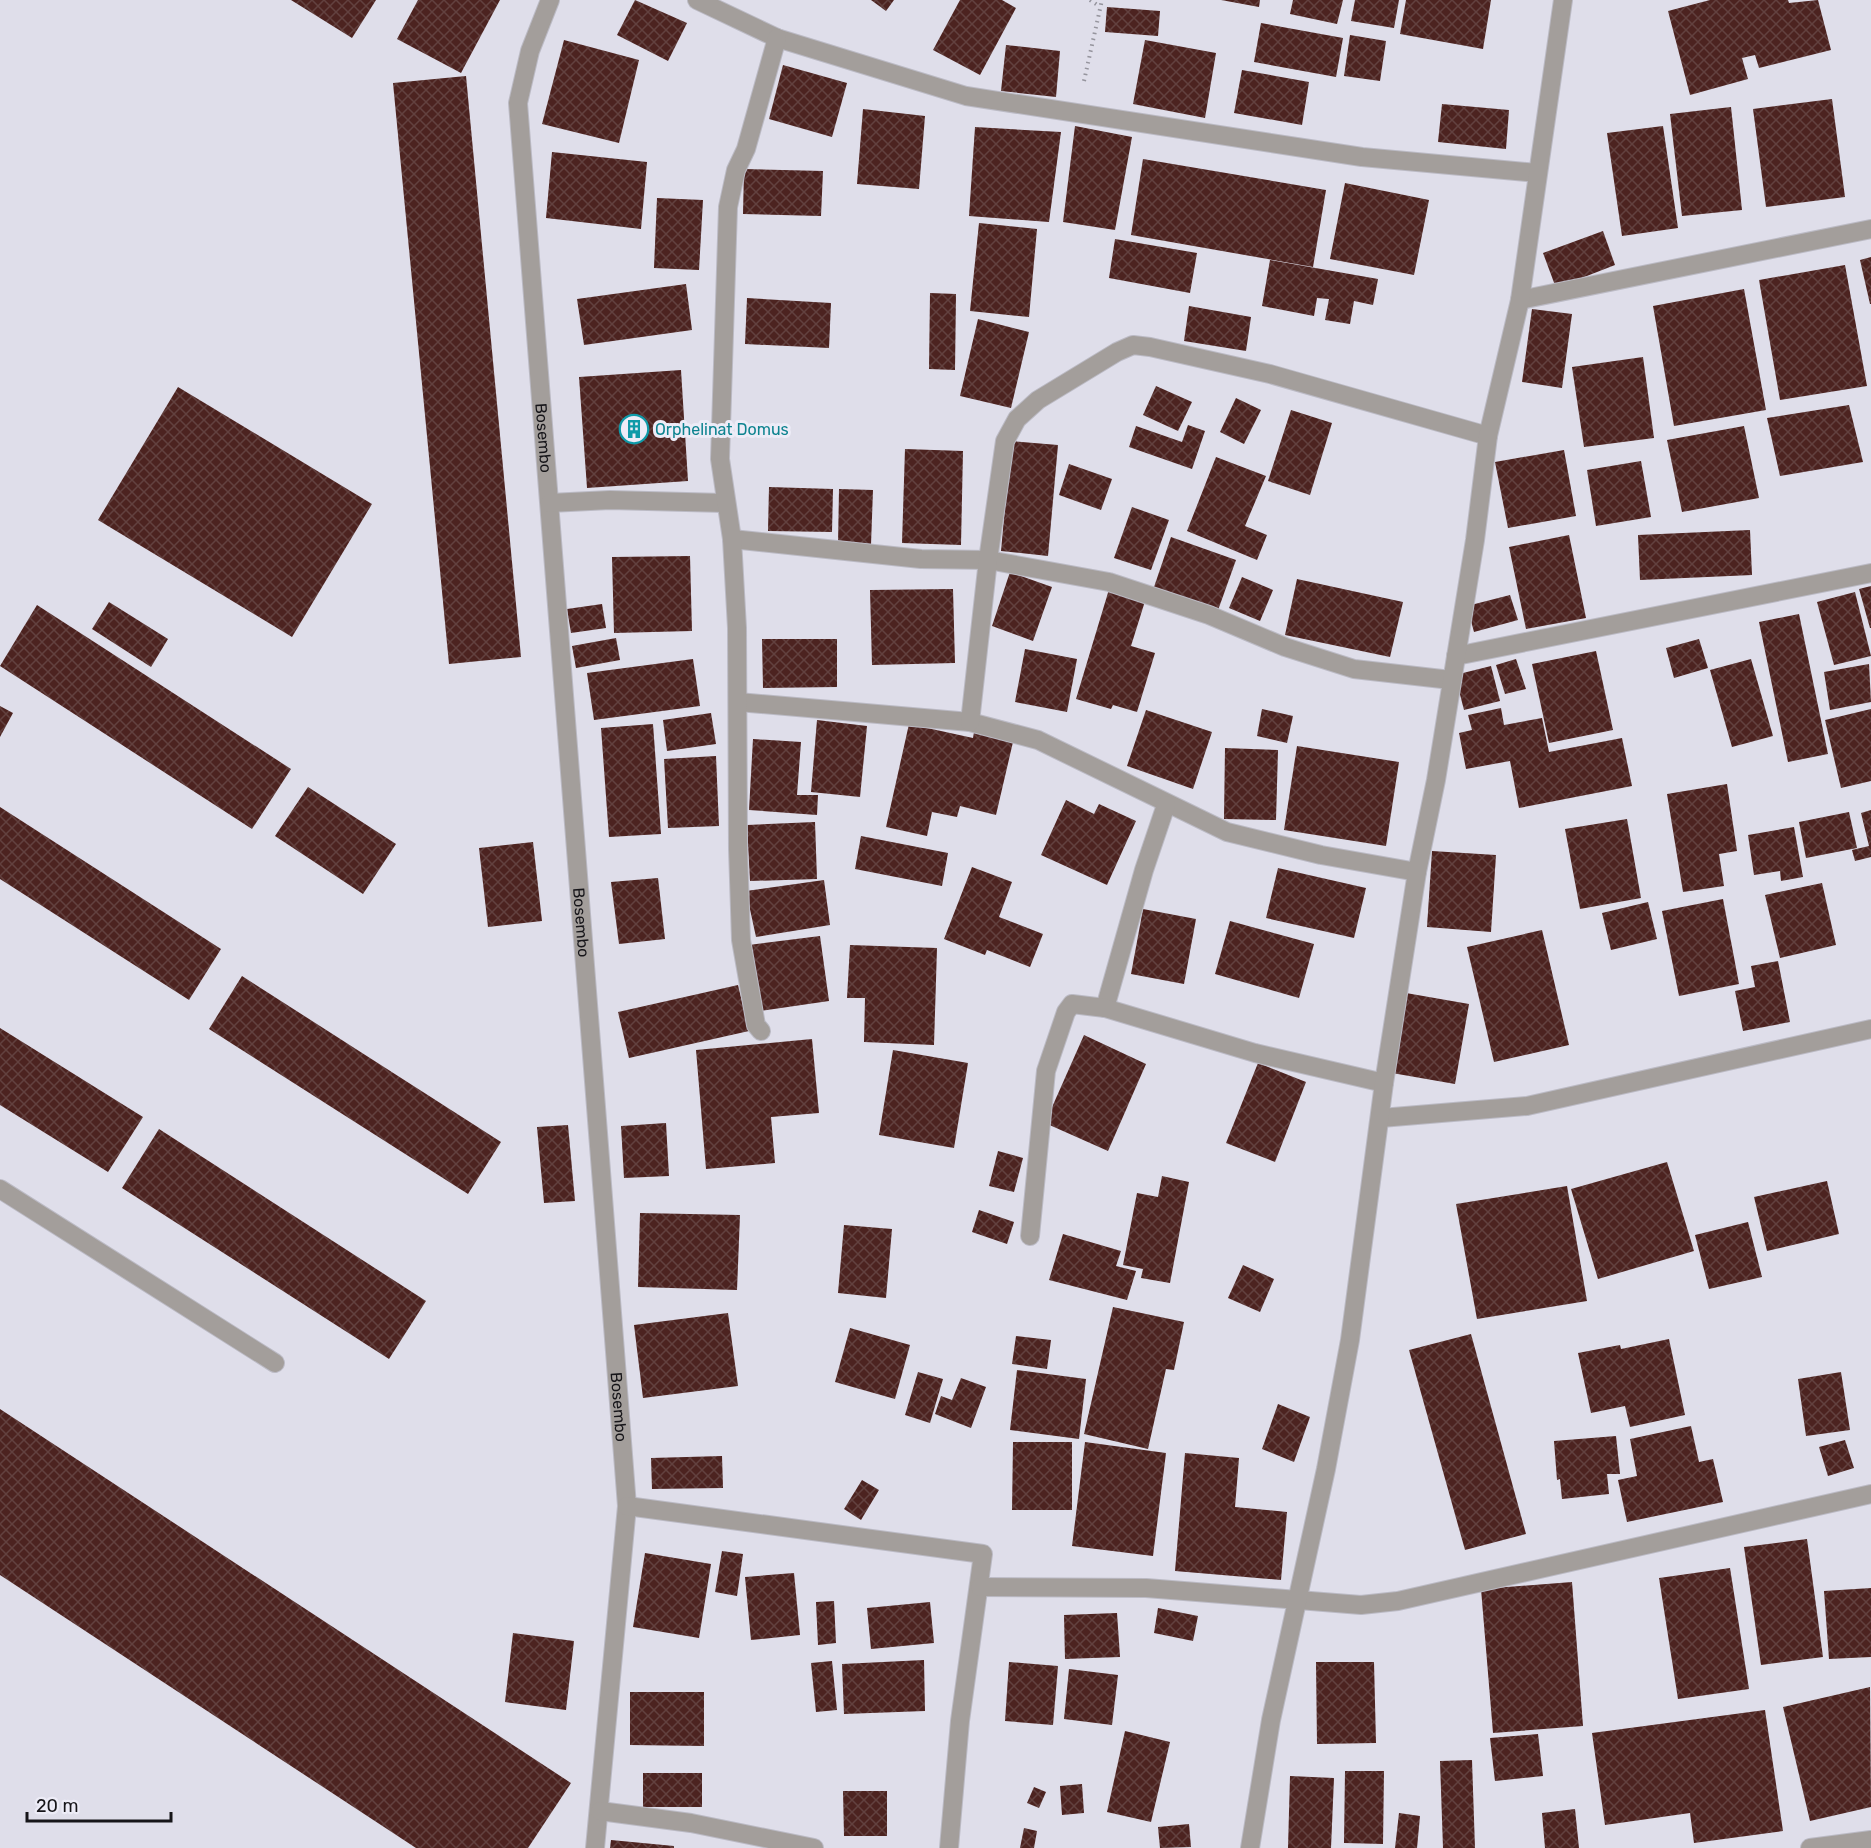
<svg xmlns="http://www.w3.org/2000/svg" width="1871" height="1848" font-family="Rubik,sans-serif">
<style>
.building{fill:url(#building-cross-hatch)}
.lines{fill:none;stroke-linecap:round;stroke-linejoin:round}
.minor-casing{stroke:#bbbac4;stroke-width:20}
.path{stroke:#95949d;stroke-width:4;stroke-dasharray:1.5 4.5;stroke-linecap:butt}
.minor{stroke:#a39e9b;stroke-width:18}
.labels{text-anchor:middle;stroke-width:6;stroke-linejoin:round;paint-order:stroke}
.culture-label{font-size:16px;fill:#0d838f;stroke:#edecf7;text-anchor:start}
.street-label{font-size:16px;fill:#161519;stroke:#edecf7}
</style>
<defs>
<pattern id="building-cross-hatch" width="8" height="8" patternUnits="userSpaceOnUse" patternTransform="scale(1.5)"><rect width="8" height="8" fill="#4c2320"/><path d="M0 0l8 8M0 8l8-8" fill="none" stroke="#62413f"/></pattern>
</defs>
<rect width="100%" height="100%" fill="#dfdeea"/>
<!-- building -->
<g class="building">
<path d="M291 0H376L352 38Z"/>
<path d="M418 0H500L461 73 397 39Z"/>
<path d="M635 0 687 23 668 61 617 35Z"/>
<path d="M871 0H894L886 11Z"/>
<path d="M960 0H1002L1016 8 980 75 933 50Z"/>
<path d="M1221 0H1260L1259 7Z"/>
<path d="M1293 0H1343L1337 24 1290 14Z"/>
<path d="M1355 0H1399L1394 28 1351 21Z"/>
<path d="M1406 0H1491L1483 49 1400 34Z"/>
<path d="M1710 0H1788L1789 3 1818 0 1831 50 1759 68 1755 55 1742 58 1748 79 1690 95 1668 11Z"/>
<path d="M1107 7 1160 11 1158 36 1105 32Z"/>
<path d="M1261 23 1343 38 1336 77 1254 62Z"/>
<path d="M1350 35 1386 41 1380 81 1344 76Z"/>
<path d="M564 40 639 60 619 143 542 124Z"/>
<path d="M1145 40 1216 53 1205 118 1133 104Z"/>
<path d="M1006 45 1060 51 1056 97 1001 91Z"/>
<path d="M783 65 847 83 832 137 769 119Z"/>
<path d="M1242 70 1309 82 1302 125 1234 113Z"/>
<path d="M466 76 521 657 449 664 393 83Z"/>
<path d="M1832 99 1845 197 1766 207 1753 109Z"/>
<path d="M1442 104 1509 110 1506 149 1438 142Z"/>
<path d="M1731 107 1742 210 1682 216 1670 114Z"/>
<path d="M863 109 925 116 919 189 857 184Z"/>
<path d="M1075 126 1132 137 1115 230 1063 222Z"/>
<path d="M1663 126 1678 228 1622 236 1607 133Z"/>
<path d="M975 127 1061 132 1049 222 969 216Z"/>
<path d="M552 152 647 162 641 229 546 218Z"/>
<path d="M1143 159 1326 190 1313 267 1131 235Z"/>
<path d="M744 169 823 171 821 216 743 214Z"/>
<path d="M1345 183 1429 200 1414 275 1330 259Z"/>
<path d="M657 198 703 200 699 270 654 268Z"/>
<path d="M979 223 1037 229 1029 317 970 311Z"/>
<path d="M1603 231 1615 265 1556 288 1543 253Z"/>
<path d="M1115 239 1197 253 1190 293 1109 278Z"/>
<path d="M1871 257V304H1870L1860 260Z"/>
<path d="M1270 260 1378 279 1373 305 1354 301 1350 324 1325 320 1329 299 1317 298 1314 316 1262 306Z"/>
<path d="M1845 265 1867 386 1780 400 1759 280Z"/>
<path d="M686 284 692 330 584 345 577 299Z"/>
<path d="M1744 289 1766 410 1674 426 1653 306Z"/>
<path d="M930 293 956 294 955 370 929 369Z"/>
<path d="M747 298 831 303 829 348 745 344Z"/>
<path d="M1189 306 1251 317 1246 351 1184 341Z"/>
<path d="M1532 309 1572 314 1562 388 1522 382Z"/>
<path d="M978 319 1029 332 1011 408 960 396Z"/>
<path d="M1643 357 1654 438 1584 447 1572 367Z"/>
<path d="M681 370 688 481 587 488 579 377Z"/>
<path d="M1156 386 1192 402 1178 431 1143 415Z"/>
<path d="M178 387 372 504 292 637 98 520Z"/>
<path d="M1236 398 1261 410 1244 444 1220 432Z"/>
<path d="M1849 405 1863 462 1780 476 1767 418Z"/>
<path d="M1291 410 1332 423 1310 495 1268 481Z"/>
<path d="M1188 425 1205 431 1192 469 1129 447 1136 426 1182 442Z"/>
<path d="M1744 426 1759 498 1682 512 1667 440Z"/>
<path d="M1011 441 1058 445 1048 556 1001 551Z"/>
<path d="M905 449 963 451 961 545 902 543Z"/>
<path d="M1564 450 1576 516 1508 528 1495 462Z"/>
<path d="M1216 457 1266 476 1245 526 1267 535 1257 560 1187 531Z"/>
<path d="M1641 461 1651 517 1596 526 1587 470Z"/>
<path d="M1069 464 1112 479 1101 510 1059 495Z"/>
<path d="M769 487 833 489 832 532 768 531Z"/>
<path d="M839 489 873 490 871 545H838Z"/>
<path d="M1132 507 1169 520 1151 570 1114 558Z"/>
<path d="M1750 530 1752 575 1640 580 1638 535Z"/>
<path d="M1569 535 1586 618 1526 629 1509 547Z"/>
<path d="M1171 537 1236 560 1217 613 1153 590Z"/>
<path d="M690 556 692 631 614 633 612 557Z"/>
<path d="M1010 572 1052 587 1033 641 992 626Z"/>
<path d="M1242 577 1273 590 1260 621 1229 608Z"/>
<path d="M1297 579 1403 602 1390 657 1285 635Z"/>
<path d="M1110 586 1146 598 1131 646 1155 653 1137 712 1113 705 1111 709 1076 699Z"/>
<path d="M1871 586V628H1870L1859 589Z"/>
<path d="M953 589 955 663 872 665 870 590Z"/>
<path d="M1855 592 1871 656 1834 665 1817 602Z"/>
<path d="M1510 595 1518 620 1474 632 1467 606Z"/>
<path d="M109 602 168 639 151 667 92 629Z"/>
<path d="M602 604 606 628 571 633 567 609Z"/>
<path d="M37 605 291 769 252 829 0 666Z"/>
<path d="M1799 614 1828 754 1788 762 1759 622Z"/>
<path d="M616 638 620 660 576 668 572 646Z"/>
<path d="M762 639H837V687L763 688Z"/>
<path d="M1699 639 1708 668 1674 678 1666 648Z"/>
<path d="M1025 649 1077 659 1067 712 1015 702Z"/>
<path d="M1596 651 1613 730 1549 743 1532 664Z"/>
<path d="M693 659 700 706 594 720 587 673Z"/>
<path d="M1516 659 1526 689 1505 694 1496 665Z"/>
<path d="M1751 659 1773 736 1732 747 1710 670Z"/>
<path d="M1869 664 1871 702 1830 710 1824 672Z"/>
<path d="M1491 666 1500 701 1464 710 1455 675Z"/>
<path d="M0 706 13 713 0 737Z"/>
<path d="M1501 708 1504 725 1542 718 1549 752 1622 738 1632 786 1519 808 1510 761 1466 769 1459 733 1472 730 1468 715Z"/>
<path d="M1262 709 1293 716 1287 743 1257 736Z"/>
<path d="M1871 709V781L1841 788 1825 720Z"/>
<path d="M1146 710 1212 732 1193 789 1127 766Z"/>
<path d="M711 713 716 744 667 751 663 720Z"/>
<path d="M817 720 867 726 860 797 811 792Z"/>
<path d="M653 724 661 834 609 837 601 728Z"/>
<path d="M909 724 973 738 974 732 1013 742 996 815 960 806 957 817 932 812 927 836 886 827Z"/>
<path d="M753 739 801 742 797 795H818L817 815 749 810Z"/>
<path d="M1297 746 1399 762 1386 846 1284 830Z"/>
<path d="M1225 748 1278 750 1276 820 1224 819Z"/>
<path d="M716 756 719 826 668 828 664 759Z"/>
<path d="M1727 784 1737 851 1719 854 1724 886 1683 892 1667 794Z"/>
<path d="M308 787 396 844 363 894 275 836Z"/>
<path d="M1066 800 1094 814 1099 804 1136 821 1107 885 1041 855Z"/>
<path d="M0 807 221 949 189 1000 0 879Z"/>
<path d="M1871 810V857L1855 861 1852 850 1869 846 1861 813Z"/>
<path d="M1849 812 1857 848 1806 858 1799 822Z"/>
<path d="M1627 819 1641 898 1580 909 1565 829Z"/>
<path d="M815 822 817 879 750 881 747 825Z"/>
<path d="M1794 827 1803 877 1781 881 1780 871 1754 875 1748 835Z"/>
<path d="M861 836 948 853 942 886 855 869Z"/>
<path d="M533 842 542 921 488 927 479 848Z"/>
<path d="M1432 851 1496 855 1491 932 1427 927Z"/>
<path d="M972 867 1012 882 999 917 1043 934 1030 967 987 950 985 955 944 939Z"/>
<path d="M1278 868 1366 888 1354 938 1266 918Z"/>
<path d="M658 878 665 939 619 944 611 882Z"/>
<path d="M824 880 830 925 756 937 746 891Z"/>
<path d="M1822 883 1836 945 1780 958 1765 895Z"/>
<path d="M1723 899 1739 984 1679 996 1662 911Z"/>
<path d="M1648 902 1657 939 1611 950 1602 913Z"/>
<path d="M1143 909 1196 919 1184 984 1131 974Z"/>
<path d="M1230 921 1314 944 1299 998 1215 974Z"/>
<path d="M1542 930 1569 1045 1494 1062 1467 947Z"/>
<path d="M820 936 829 1001 760 1011 749 945Z"/>
<path d="M850 945 937 948 934 1045 864 1042 865 998H847Z"/>
<path d="M1778 961 1790 1022 1743 1031 1735 991 1755 987 1751 966Z"/>
<path d="M242 976 501 1142 468 1194 209 1029Z"/>
<path d="M738 985 749 1031 629 1058 618 1012Z"/>
<path d="M1406 993 1469 1004 1455 1084 1392 1073Z"/>
<path d="M0 1028 143 1117 108 1172 0 1105Z"/>
<path d="M1084 1035 1146 1064 1108 1151 1045 1123Z"/>
<path d="M812 1039 819 1113 771 1117 775 1163 706 1169 696 1050Z"/>
<path d="M893 1050 968 1063 954 1148 879 1135Z"/>
<path d="M1258 1063 1306 1082 1275 1162 1226 1143Z"/>
<path d="M666 1123 669 1176 624 1178 621 1126Z"/>
<path d="M568 1125 575 1201 544 1203 537 1127Z"/>
<path d="M159 1129 426 1301 389 1359 122 1188Z"/>
<path d="M998 1151 1023 1158 1014 1192 989 1186Z"/>
<path d="M1667 1162 1694 1251 1598 1279 1571 1189Z"/>
<path d="M1162 1176 1189 1182 1170 1283 1141 1278 1143 1269 1123 1265 1137 1193 1158 1197Z"/>
<path d="M1827 1181 1839 1234 1767 1251 1754 1197Z"/>
<path d="M1567 1186 1587 1301 1477 1319 1456 1204Z"/>
<path d="M979 1210 1014 1222 1007 1244 972 1232Z"/>
<path d="M640 1213 740 1215 737 1290 638 1287Z"/>
<path d="M1748 1222 1762 1277 1709 1289 1695 1235Z"/>
<path d="M844 1225 892 1229 886 1298 838 1293Z"/>
<path d="M1063 1234 1121 1251 1116 1266 1136 1271 1127 1300 1049 1280Z"/>
<path d="M1243 1265 1274 1279 1260 1312 1228 1298Z"/>
<path d="M1113 1307 1184 1322 1174 1370 1166 1369 1148 1449 1084 1434Z"/>
<path d="M728 1313 738 1386 643 1398 634 1325Z"/>
<path d="M850 1328 910 1345 895 1399 835 1382Z"/>
<path d="M1471 1334 1526 1534 1465 1550 1409 1350Z"/>
<path d="M1016 1336 1051 1340 1047 1369 1012 1364Z"/>
<path d="M1669 1339 1685 1415 1630 1427 1625 1406 1591 1413 1578 1353 1620 1345 1621 1349Z"/>
<path d="M1017 1370 1086 1379 1079 1439 1010 1430Z"/>
<path d="M918 1372 943 1379 930 1423 905 1415Z"/>
<path d="M1841 1372 1850 1430 1806 1436 1798 1379Z"/>
<path d="M961 1378 986 1387 971 1428 935 1414 941 1396 952 1400Z"/>
<path d="M1278 1404 1310 1417 1294 1462 1262 1449Z"/>
<path d="M0 1409 571 1783 528 1848H416L0 1575Z"/>
<path d="M1691 1426 1699 1462 1713 1459 1723 1502 1627 1522 1618 1480 1637 1476 1630 1439Z"/>
<path d="M1616 1436 1620 1474H1607L1609 1494 1562 1499 1560 1479 1557 1480 1554 1441Z"/>
<path d="M1845 1440 1854 1468 1828 1476 1819 1447Z"/>
<path d="M1013 1442H1072V1510H1012Z"/>
<path d="M1085 1442 1166 1453 1153 1556 1072 1546Z"/>
<path d="M1185 1453 1239 1458 1235 1507 1287 1512 1281 1580 1175 1571Z"/>
<path d="M722 1456 723 1488 652 1489 651 1458Z"/>
<path d="M862 1480 879 1490 861 1520 844 1509Z"/>
<path d="M1807 1539 1823 1657 1761 1665 1744 1547Z"/>
<path d="M722 1551 743 1554 737 1596 715 1592Z"/>
<path d="M645 1553 711 1564 699 1638 633 1627Z"/>
<path d="M1730 1568 1749 1689 1678 1699 1659 1578Z"/>
<path d="M794 1573 800 1635 751 1640 745 1577Z"/>
<path d="M1572 1582 1583 1726 1493 1733 1481 1589Z"/>
<path d="M1871 1588V1657L1829 1659 1824 1591Z"/>
<path d="M834 1601 836 1643 818 1645 816 1602Z"/>
<path d="M930 1602 934 1643 871 1649 867 1608Z"/>
<path d="M1158 1608 1198 1616 1193 1641 1154 1633Z"/>
<path d="M1117 1613 1120 1657 1065 1659 1064 1615Z"/>
<path d="M513 1633 574 1641 566 1710 505 1702Z"/>
<path d="M924 1660 925 1711 844 1714 842 1664Z"/>
<path d="M832 1661 837 1710 816 1712 811 1663Z"/>
<path d="M1009 1662 1058 1666 1053 1725 1005 1721Z"/>
<path d="M1316 1662H1374L1376 1743 1317 1744Z"/>
<path d="M1069 1669 1118 1675 1112 1725 1064 1719Z"/>
<path d="M1870 1687 1871 1807 1810 1821 1783 1707Z"/>
<path d="M630 1692H704V1746L630 1745Z"/>
<path d="M1765 1710 1783 1831 1694 1843 1690 1813 1605 1825 1592 1733Z"/>
<path d="M1125 1731 1170 1742 1151 1822 1107 1812Z"/>
<path d="M1538 1734 1543 1776 1495 1781 1490 1738Z"/>
<path d="M1472 1760 1475 1848H1443L1440 1761Z"/>
<path d="M1345 1771H1384L1383 1844 1344 1843Z"/>
<rect x="643" y="1773" width="59" height="34"/>
<path d="M1290 1776 1334 1778 1331 1848H1288Z"/>
<path d="M1082 1784 1084 1813 1062 1815 1060 1786Z"/>
<path d="M1034 1787 1046 1792 1039 1808 1027 1803Z"/>
<path d="M843 1791H887V1836H844Z"/>
<path d="M1575 1809 1579 1848H1545L1542 1813Z"/>
<path d="M1399 1813 1420 1816 1417 1848H1395Z"/>
<path d="M1189 1824 1191 1847 1160 1848 1158 1827Z"/>
<path d="M1024 1828 1037 1831 1034 1848H1020Z"/>
<path d="M611 1840 674 1846V1848H610Z"/>
</g>
<g class="lines">
<!-- minor casing -->
<g class="minor-casing">
<g id="minor">
<path id="s1" d="M550 0 530 51 518 103 627 1506 595 1848"/>
<path d="M697 0 777 38 966 96 1362 157 1537 173"/>
<path d="M1520 300 1871 229"/>
<path d="M550 503 610 500 724 503"/>
<path d="M732 539 921 559 988 560 1109 582 1209 615 1285 647 1354 669 1451 680"/>
<path d="M1456 656 1871 573"/>
<path d="M738 702 970 722 1038 740 1227 832 1321 855 1417 872"/>
<path d="M970 722 988 560 1005 441 1017 419 1038 400 1117 352 1133 345 1150 347 1270 374 1488 436"/>
<path d="M1105 1008 1144 870 1166 805"/>
<path d="M761 1031 756 1025 741 940 738 849 737 628 732 539 720 459 728 207 736 170 746 149 777 38"/>
<path d="M1381 1118 1527 1106 1871 1029"/>
<path d="M0 1189 275 1363"/>
<path d="M1030 1236 1046 1071 1066 1012 1072 1004 1105 1008 1255 1053 1384 1083"/>
<path d="M627 1506 983 1554 960 1721 949 1848"/>
<path d="M980 1587 1146 1588 1361 1605 1398 1601 1871 1494"/>
<path d="M600 1811 691 1823 814 1848"/>
<path d="M1250 1848 1271 1720 1326 1469 1350 1340 1384 1083 1417 872 1436 780 1475 540 1488 436 1520 300 1563 0"/>
<path d="M1810 1848 1871 1840"/>
</g>
</g>
<!-- path -->
<g class="path">
<path d="M1090 0 1099 6"/>
<path d="M1084 81 1102 0"/>
</g>
<!-- minor -->
<use href="#minor" class="minor"/>
</g>
<!-- icons -->
<defs>
<g id="building-ring" transform="scale(1.5)"><circle r="9.5" fill="#edecf7" stroke="#0f9aa8" stroke-width="1.5"/><path d="M-4-6H4V6H1V3H-1V6H-4ZM-2.5-4.3h1.7v1.8h-1.7ZM.8-4.3h1.7v1.8H.8ZM-2.5-1h1.7V.8h-1.7ZM.8-1h1.7V.8H.8Z" fill="#0f9aa8"/></g>
</defs>
<g fill-rule="evenodd">
<use href="#building-ring" x="634" y="429"/>
</g>
<g class="labels">
<!-- culture labels -->
<g class="culture-label">
<text x="655" y="435">Orphelinat Domus</text>
</g>
<!-- street labels -->
<g class="street-label">
<text dy="6" stroke="none"><textPath href="#s1" startOffset="444">Bosembo</textPath></text>
<text dy="6" stroke="none"><textPath href="#s1" startOffset="930">Bosembo</textPath></text>
<text dy="6" stroke="none"><textPath href="#s1" startOffset="1416">Bosembo</textPath></text>
</g>
</g>
<!-- scale -->
<path d="M27 1812v9h144v-9" fill="none" stroke="#161519" stroke-width="3"/>
<text x="36" y="1812" font-size="18" fill="#161519" stroke="#edecf7" stroke-width="4.5" paint-order="stroke">20 m</text>
</svg>
